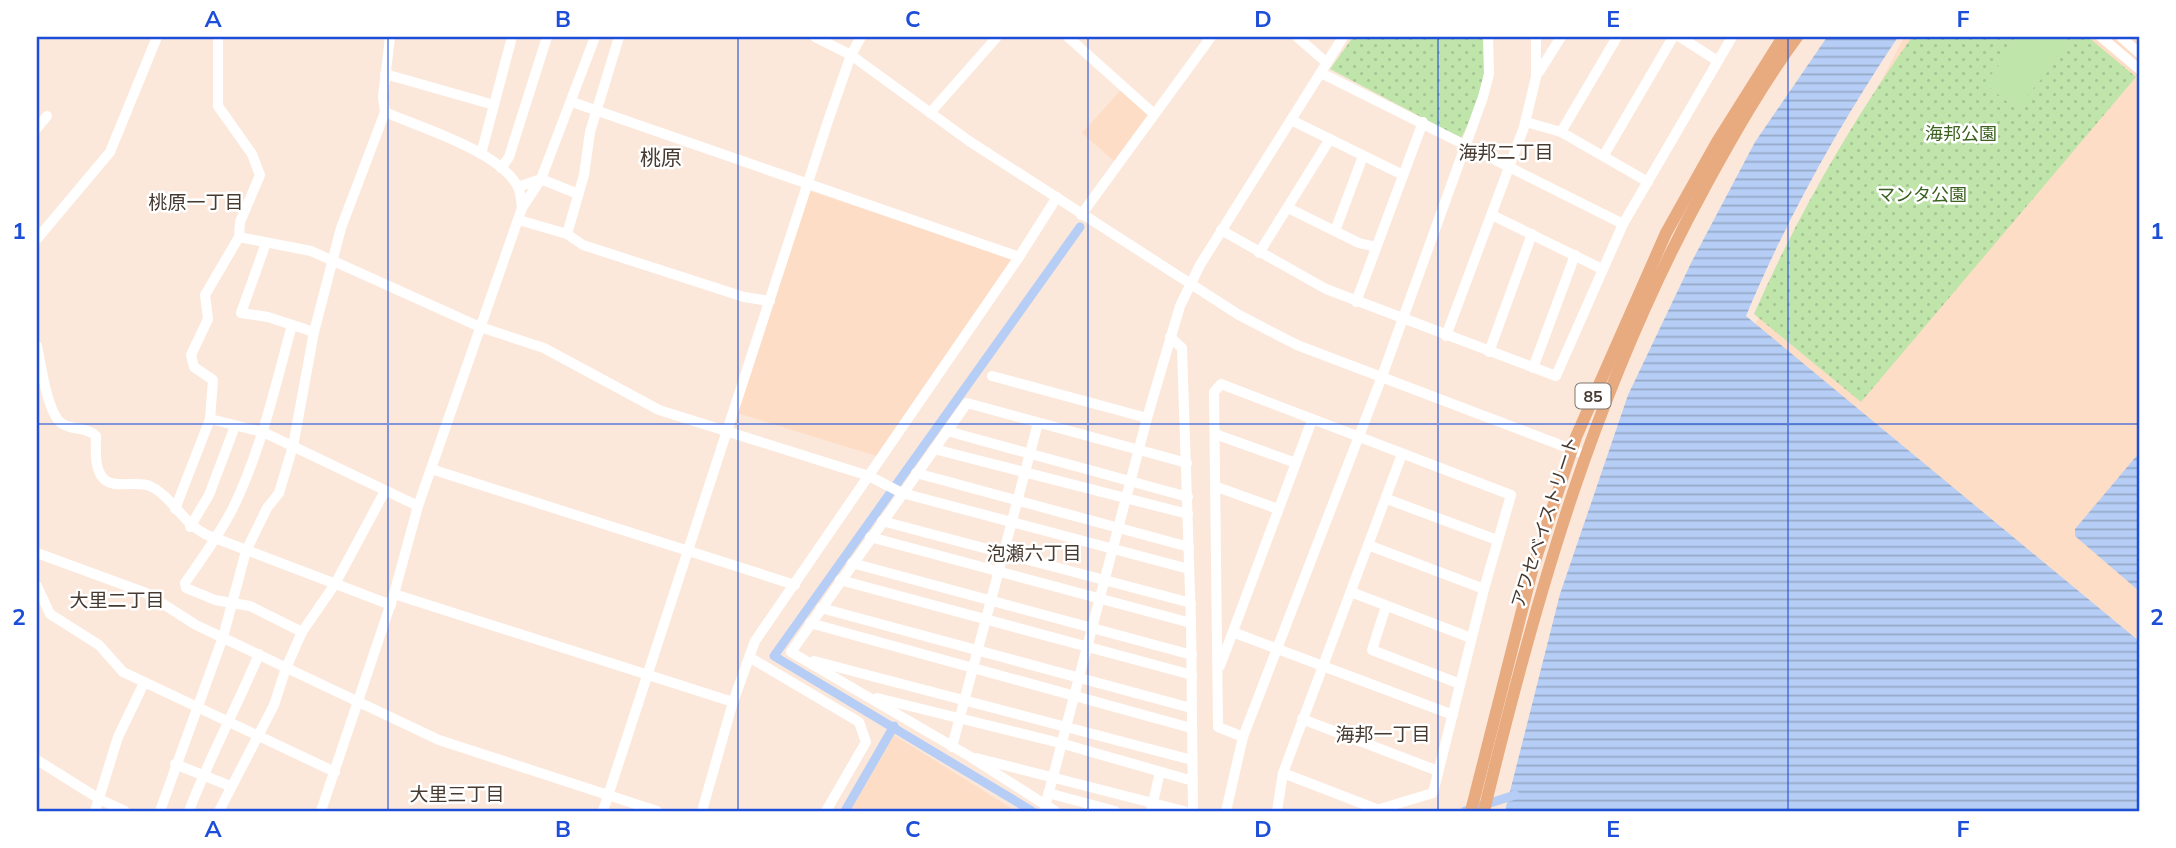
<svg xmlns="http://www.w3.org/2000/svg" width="2176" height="848" font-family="Mulish,'Noto Sans JP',sans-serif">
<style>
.built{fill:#feddc6}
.green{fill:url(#green-dots)}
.pitch{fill:#c0e5ab}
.water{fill:url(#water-rules)}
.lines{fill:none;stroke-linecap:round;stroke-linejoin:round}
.canal{stroke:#b6cef6;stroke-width:9}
.minor{stroke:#fff;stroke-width:10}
.major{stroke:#e8aa7f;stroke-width:12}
.grid{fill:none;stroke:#1d4ed8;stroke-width:2;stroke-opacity:0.55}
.labels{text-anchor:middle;stroke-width:5;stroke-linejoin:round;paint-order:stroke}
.shield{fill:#fff;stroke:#7e756f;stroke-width:2}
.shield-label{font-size:16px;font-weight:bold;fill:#473a31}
.park-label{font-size:18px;fill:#3a611e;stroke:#fff}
.street-label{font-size:18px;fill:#473a31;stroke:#fff}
.neighbourhood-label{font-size:19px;fill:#473a31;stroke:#fff}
.quarter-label{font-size:21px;fill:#473a31;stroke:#fff}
.neatline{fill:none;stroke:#1d4ed8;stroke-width:2.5}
.grid-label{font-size:23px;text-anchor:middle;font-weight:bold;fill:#1d4ed8}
</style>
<defs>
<pattern id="green-dots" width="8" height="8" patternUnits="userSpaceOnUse" patternTransform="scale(1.75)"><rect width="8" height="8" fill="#c0e5ab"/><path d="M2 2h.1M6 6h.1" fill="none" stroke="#a6c594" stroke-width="1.8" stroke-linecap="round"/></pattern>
<pattern id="water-rules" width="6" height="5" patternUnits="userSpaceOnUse" patternTransform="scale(1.75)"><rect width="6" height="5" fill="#b6cef6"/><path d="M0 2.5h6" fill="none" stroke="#96a8c8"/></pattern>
</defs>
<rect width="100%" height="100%" fill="#fce8da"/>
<!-- built -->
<g class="built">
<path d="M1904 37H2139V641L1755 324Z"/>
<path d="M1121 90 1148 115 1114 161 1082 133Z"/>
<path d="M810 191 1012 259 876 456 737 413Z"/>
<path d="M894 735 1011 808 1010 811H850Z"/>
</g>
<!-- green -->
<g class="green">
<path d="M1353 37H1486C1486 78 1481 102 1461 138L1330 69Z"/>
<path d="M1912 37H2088L2136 77 1861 402 1754 314C1797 216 1850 124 1912 37Z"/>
</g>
<!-- pitch -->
<path class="pitch" d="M2022 37H2064L2072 43 2016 109 1984 83Z"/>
<!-- water -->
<g class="water">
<path d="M1827 37H1898C1839 125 1787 218 1746 316L2139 641V811H1505L1560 594 1628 395 1691 263 1755 142Z"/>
<path d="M2139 453V591L2075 536V529Z"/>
</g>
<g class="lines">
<!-- canal -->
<g class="canal">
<path d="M845 811 894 726"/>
<path d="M1032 811 774 656 1080 227"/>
<path d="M1465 811 1515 795"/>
</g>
<!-- minor -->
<g class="minor">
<path d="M815 37 851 55 969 141 1239 315 1297 345 1584 454"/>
<path d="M1068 37 1154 114"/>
<path d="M1297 37 1327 63"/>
<path d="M1680 37 1716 60"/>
<path d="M2101 37 2139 69"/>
<path d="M2121 37 2139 53"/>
<path d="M1539 72 1561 37"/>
<path d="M1321 73 1623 224"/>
<path d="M385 74 494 105"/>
<path d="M572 102 1019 257"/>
<path d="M930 113 997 37"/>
<path d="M1291 120 1403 175"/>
<path d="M1526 122 1561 132 1648 182"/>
<path d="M37 128 47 116"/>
<path d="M1561 132 1617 37"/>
<path d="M481 154 512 37"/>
<path d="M1604 155 1673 37"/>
<path d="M501 168 509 157 547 37"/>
<path d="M518 187 541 179 595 37"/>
<path d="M522 208 541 179 578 194"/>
<path d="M1288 208 1359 243 1376 247"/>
<path d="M1081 215 1211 37"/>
<path d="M1492 215 1602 269"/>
<path d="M519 220 567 234 583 245 744 297 770 301"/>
<path d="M1221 230 1326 289 1556 376 1623 224 1732 37"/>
<path d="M1335 231 1363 156"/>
<path d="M567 234 584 175 590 132 619 37"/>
<path d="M239 237 311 251 480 327 544 348 659 410 869 476 902 493 1189 569"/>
<path d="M37 239 110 152 157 37"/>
<path d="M266 243 241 313 268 317 314 332"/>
<path d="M1259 253 1330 139"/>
<path d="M1356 302 1423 122"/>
<path d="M292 325C275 387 261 451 232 510 219 535 201 560 185 583L186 588 215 600 250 606 302 632"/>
<path d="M1446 336 1524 127 1536 77V37"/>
<path d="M1170 337 1182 348 1191 623 1193 811"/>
<path d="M37 346C41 364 47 412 61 423 73 431 86 426 96 436 96 449 94 468 103 478 113 490 136 480 150 486 172 496 182 523 207 535L391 605"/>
<path d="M1489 352 1532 234"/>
<path d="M1533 368 1575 255"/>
<path d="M992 376 1147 418"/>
<path d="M210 419 263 432 418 506"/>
<path d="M947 431 1188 497"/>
<path d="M1215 434 1296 463"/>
<path d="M934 449 1188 514"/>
<path d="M431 469 795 585"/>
<path d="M916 473 1189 547"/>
<path d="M1217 487 1278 509"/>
<path d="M1387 499 1497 540"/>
<path d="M175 509 210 419 213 380 194 367 191 355 208 319 205 295 239 237 240 222 260 175 252 154 218 106V37"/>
<path d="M882 521 1191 603"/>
<path d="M190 527 209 495 235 426"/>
<path d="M870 537 1191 623"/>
<path d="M1368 545 1484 589"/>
<path d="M37 553 146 593 196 625 439 740 657 811"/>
<path d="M852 563 1192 655"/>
<path d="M840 580 1192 675"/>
<path d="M37 586 50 614 99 645 123 672 335 772"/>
<path d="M1351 592 1471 638"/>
<path d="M394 594 733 702"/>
<path d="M1386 606 1372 650 1460 684"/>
<path d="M821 608 1191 708"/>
<path d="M810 623 1191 728"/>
<path d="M1235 633 1453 715"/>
<path d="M749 657 859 722 866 742 826 811"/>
<path d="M814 661 1192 760"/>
<path d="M1220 666 1312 420"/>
<path d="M877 698 1060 743 1193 781"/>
<path d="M1302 719 1438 771"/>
<path d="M1243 737 1218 727 1214 392 1221 384 1511 495 1484 589 1433 793 1373 811"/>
<path d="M952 747 1038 423"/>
<path d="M976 758 1184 811"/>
<path d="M37 760 101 800 125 811"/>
<path d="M175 764 230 786"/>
<path d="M1283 773 1379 810"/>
<path d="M1048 793 1115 811"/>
<path d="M95 811 118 737 144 683"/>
<path d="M160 811 223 637 246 551 267 508 279 493 293 446 314 332 341 228 385 112"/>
<path d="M189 811C209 758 237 707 259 654"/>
<path d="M219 811 274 705 286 668 302 632 335 584 385 491"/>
<path d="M321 811 394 594 418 506 522 208C521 202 521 193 518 187 500 151 421 128 385 112L383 97 390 37"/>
<path d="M603 811 829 118 851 55 861 37"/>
<path d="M702 811 733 702 755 641 1019 257 1057 197"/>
<path d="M1044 811 1147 418 1180 306 1200 265 1343 37"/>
<path d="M1055 811 969 756 791 652 967 403 1187 463"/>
<path d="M1151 811 1160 772"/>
<path d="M1226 811 1243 737 1381 379 1483 97 1489 74 1488 37"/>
<path d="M1277 811 1283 773 1402 454"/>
</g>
<!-- major -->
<g class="major">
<path d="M1471 811 1533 567 1576 437 1666 233 1717 142 1783 37"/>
<path d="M1484 811C1537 591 1596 386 1706 185 1734 134 1763 83 1797 37"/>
</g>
</g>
<!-- grid -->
<path class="grid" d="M388 37V811M738 37V811M1088 37V811M1438 37V811M1788 37V811M37 424H2139"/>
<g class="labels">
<!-- shield labels -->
<rect class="shield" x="1575.5" y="383.5" width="35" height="25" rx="5"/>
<g class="shield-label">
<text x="1593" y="402">85</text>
</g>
<!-- park labels -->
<g class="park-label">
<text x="1961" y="140">海邦公園</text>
<text x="1922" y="201">マンタ公園</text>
</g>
<!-- street labels -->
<g class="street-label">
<text transform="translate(1545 522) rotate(-72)" y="6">アワセベイストリート</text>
</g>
<!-- neighbourhood labels -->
<g class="neighbourhood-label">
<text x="1506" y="159">海邦二丁目</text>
<text x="196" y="209">桃原一丁目</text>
<text x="1034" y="560">泡瀬六丁目</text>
<text x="117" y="607">大里二丁目</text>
<text x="1383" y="741">海邦一丁目</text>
<text x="457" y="801">大里三丁目</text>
</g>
<!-- quarter labels -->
<g class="quarter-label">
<text x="661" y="165">桃原</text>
</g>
</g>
<!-- border -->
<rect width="2176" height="848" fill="none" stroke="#ffffff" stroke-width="77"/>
<rect x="38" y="38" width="2100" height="772" class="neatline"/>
<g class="grid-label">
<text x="213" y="27">A</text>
<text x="563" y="27">B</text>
<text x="913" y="27">C</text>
<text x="1263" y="27">D</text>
<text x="1613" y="27">E</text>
<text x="1963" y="27">F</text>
<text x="19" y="239">1</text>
<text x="2157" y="239">1</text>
<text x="19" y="625">2</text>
<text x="2157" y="625">2</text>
<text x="213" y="837">A</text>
<text x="563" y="837">B</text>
<text x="913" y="837">C</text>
<text x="1263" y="837">D</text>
<text x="1613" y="837">E</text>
<text x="1963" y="837">F</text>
</g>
</svg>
